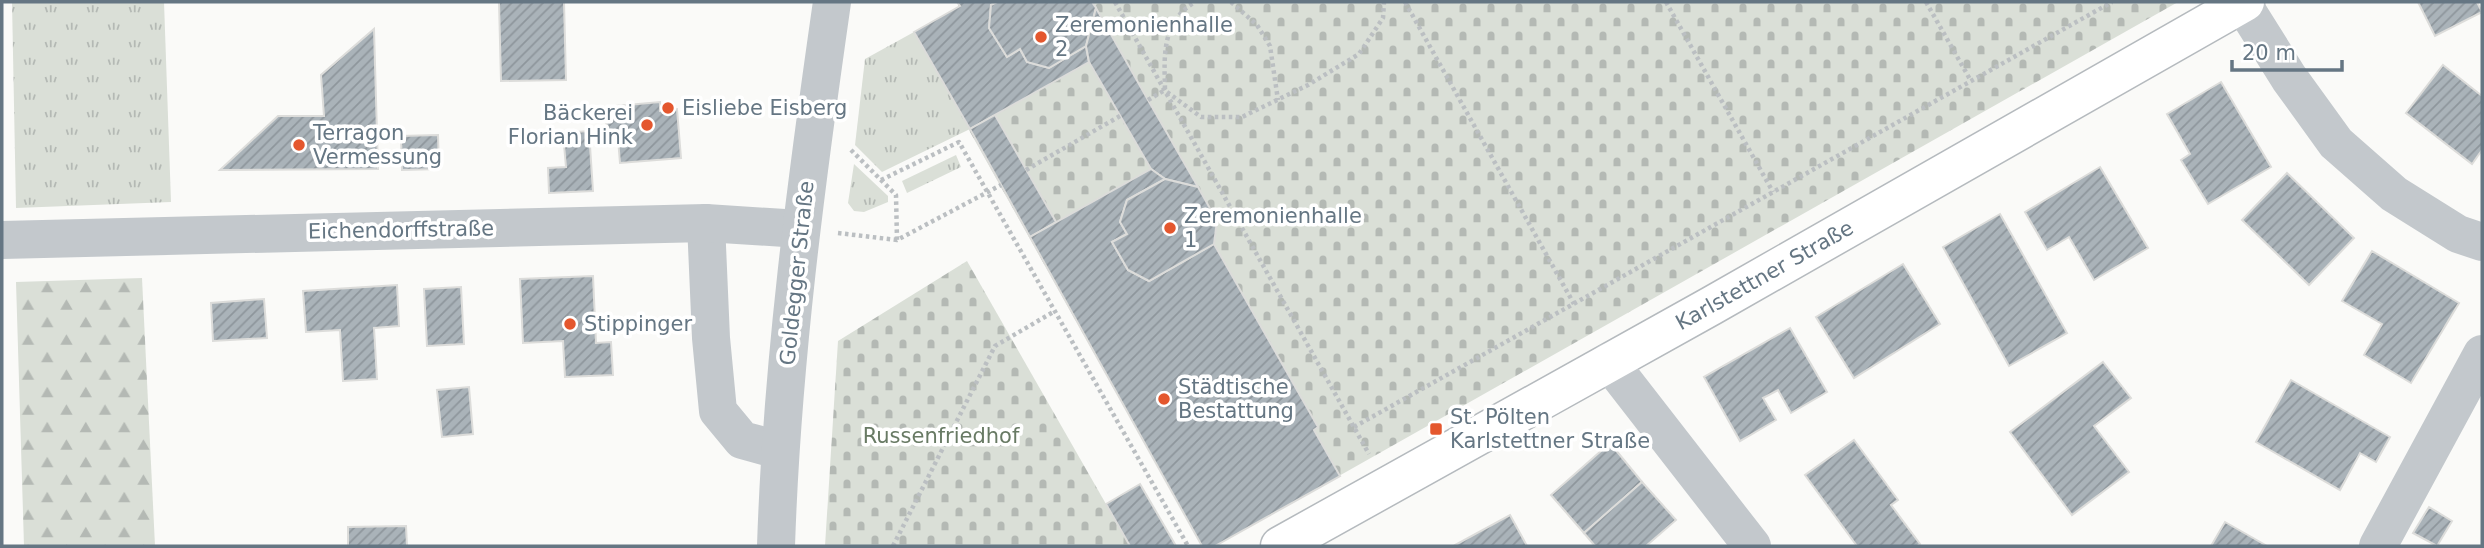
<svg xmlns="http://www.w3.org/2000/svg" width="2484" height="548" font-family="'DejaVu Sans',sans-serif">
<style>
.grass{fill:url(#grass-tufts)}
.forest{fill:url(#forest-firs)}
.cemetery{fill:url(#cemetery-stones)}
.building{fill:url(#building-hatch);stroke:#dcdcda;stroke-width:2}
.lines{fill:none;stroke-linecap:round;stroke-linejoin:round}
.major-casing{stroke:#b5babe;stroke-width:41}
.path{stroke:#bbbfc2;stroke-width:4.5;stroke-dasharray:3.5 3.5;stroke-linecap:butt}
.minor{stroke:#c3c8cc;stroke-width:38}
.major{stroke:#fff;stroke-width:38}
.poi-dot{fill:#e4572e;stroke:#fff;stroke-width:2.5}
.labels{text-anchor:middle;stroke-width:7;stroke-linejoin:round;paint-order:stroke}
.poi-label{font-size:21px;fill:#657683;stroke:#fff;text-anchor:start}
.street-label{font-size:21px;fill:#657683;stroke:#fff}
.park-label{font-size:21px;fill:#687a64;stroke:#fff}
</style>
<defs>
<pattern id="grass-tufts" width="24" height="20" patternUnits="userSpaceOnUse" patternTransform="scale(1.75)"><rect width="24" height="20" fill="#dadfd7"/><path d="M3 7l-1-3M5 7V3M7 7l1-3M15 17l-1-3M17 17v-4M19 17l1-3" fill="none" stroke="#b4b9b4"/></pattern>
<pattern id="forest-firs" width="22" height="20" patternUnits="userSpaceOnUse" patternTransform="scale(1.75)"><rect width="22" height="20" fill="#dadfd7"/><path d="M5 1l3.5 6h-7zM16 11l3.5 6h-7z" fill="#b4b9b4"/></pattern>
<pattern id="cemetery-stones" width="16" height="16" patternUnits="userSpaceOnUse" patternTransform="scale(1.75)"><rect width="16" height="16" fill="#dadfd7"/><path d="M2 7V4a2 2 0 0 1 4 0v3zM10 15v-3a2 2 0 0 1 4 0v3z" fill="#b4b9b4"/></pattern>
<pattern id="building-hatch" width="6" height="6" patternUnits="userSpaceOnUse" patternTransform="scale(1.75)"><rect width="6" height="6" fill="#aab3b9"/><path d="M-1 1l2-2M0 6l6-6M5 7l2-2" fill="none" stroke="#8e969c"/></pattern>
</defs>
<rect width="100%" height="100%" fill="#fafaf8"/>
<!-- grass -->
<g class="grass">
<path d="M12 2H164L171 202 16 208Z"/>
<path d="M914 32 970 129 882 172 855 145 865 59Z"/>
<path d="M956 155 961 167 907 193 902 181Z"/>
<path d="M854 164 888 196V202L864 212 854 211 848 203Z"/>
</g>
<!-- forest -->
<path class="forest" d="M142 278 155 546H24L16 282Z"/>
<!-- cemetery -->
<g class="cemetery">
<path d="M957 2H2178L1215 546H1202L914 32 959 7Z"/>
<path d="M967 261 1130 546H825L838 341Z"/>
</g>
<!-- building -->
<g class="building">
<path d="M499 2H564L566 80 501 81Z"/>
<path d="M957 2H997L991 5 989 28 1007 57 1020 49 1027 62 1049 68 1086 46 1089 62 970 129 914 32 960 6Z"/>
<path d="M997 2H1092L1096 8 1086 46 1049 68 1027 62 1020 49 1007 57 989 28 991 5Z"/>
<path d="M2418 2H2477L2482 12 2435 36Z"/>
<path d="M1096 8 1148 100 1198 187 1165 179 1151 169 1089 62 1086 46Z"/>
<path d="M374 29 378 169 220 170 278 116H324L321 75Z"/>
<path d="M2443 65 2482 96V150L2472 164 2406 113Z"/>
<path d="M2221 82 2271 167 2208 204 2181 160 2190 154 2167 114Z"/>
<path d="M660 102V111L677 109 681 158 620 163 618 139H608L605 107Z"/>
<path d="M995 115 1056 222 1030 237 970 129Z"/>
<path d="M589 131 593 191 549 193 548 168 566 167 563 133Z"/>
<path d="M438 135 439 169 402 170 401 136Z"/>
<path d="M2100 167 2148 248 2094 280 2069 237 2047 250 2025 212Z"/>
<path d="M1151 169 1165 179 1127 200 1120 222 1127 234 1112 242 1128 270 1149 281 1214 244 1318 427 1314 430 1340 476 1215 546H1202L1030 237Z"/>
<path d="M2287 173 2354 238 2309 285 2242 220Z"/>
<path d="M1165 179 1198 187 1217 221 1214 244 1149 281 1128 270 1112 242 1127 234 1120 222 1127 200Z"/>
<path d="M2000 214 2067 333 2009 366 1943 247Z"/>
<path d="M2372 251 2459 303 2411 383 2364 355 2382 324 2342 301Z"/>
<path d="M1903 264 1940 324 1854 378 1816 317Z"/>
<path d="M593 276 596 343 611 342 613 375 565 377 563 341 523 343 520 279Z"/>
<path d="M397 285 399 326 374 328 377 379 343 381 340 330 306 332 303 291Z"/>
<path d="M461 287 464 344 427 346 424 289Z"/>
<path d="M264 299 267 338 213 341 211 303Z"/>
<path d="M1790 328 1827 392 1791 413 1778 390 1763 398 1776 420 1740 441 1704 377Z"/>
<path d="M2103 362 2131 398 2094 426 2129 472 2072 515 2010 432Z"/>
<path d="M2291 380 2390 437 2376 462 2360 453 2340 490 2256 442Z"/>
<path d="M469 387 473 434 442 437 437 390Z"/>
<path d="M1854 440 1898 500 1891 505 1920 544 1917 546H1857L1805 475Z"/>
<path d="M1610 443 1642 482 1584 533 1551 495Z"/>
<path d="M1642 482 1676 520 1646 546H1595L1584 533Z"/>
<path d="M1140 484 1176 546H1130L1106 504Z"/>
<path d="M2429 507 2452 521 2437 546 2413 533Z"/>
<path d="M1510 515 1527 546H1456L1455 545Z"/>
<path d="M2225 522 2267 546H2211Z"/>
<path d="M406 526 407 546H348V527Z"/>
</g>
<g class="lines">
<!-- major casing -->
<g class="major-casing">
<g id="major">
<path id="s1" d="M1280 546 1711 306 2245 2"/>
</g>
</g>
<!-- path -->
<g class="path">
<path d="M1115 2 1369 454"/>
<path d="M1231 2 1257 25 1270 46 1278 100"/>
<path d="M1405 2 1574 304"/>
<path d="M1666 2 1773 192"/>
<path d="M1926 2 1971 81"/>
<path d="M1165 89C1164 54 1162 22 1195 2"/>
<path d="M1167 92 1201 117H1242L1308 85 1359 54 1383 18 1384 2"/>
<path d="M1148 100 1165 90"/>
<path d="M851 150 896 195 897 240"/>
<path d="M1026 170 1120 116"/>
<path d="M881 180 959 142 1188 546"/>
<path d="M838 233 897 240 1001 185"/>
<path d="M1354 427 2112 2"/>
<path d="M893 546 995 346 1055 311"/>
</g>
<!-- minor -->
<g class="minor">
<path d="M2242 3 2289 78 2336 143 2394 194 2458 234 2482 242"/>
<path d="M706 223 711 338 718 411 742 440 779 450"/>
<path d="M2 240 706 223 800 229"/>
<path d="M1609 362 1752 546"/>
<path d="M776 546C782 363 806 183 832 2"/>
<path d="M2378 546 2482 354"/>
</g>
<!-- major -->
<use href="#major" class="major"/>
</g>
<!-- markers -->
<g class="poi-dot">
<circle cx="1041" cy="37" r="7"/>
<circle cx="668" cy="108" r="7"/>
<circle cx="647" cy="125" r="7"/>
<circle cx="299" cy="145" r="7"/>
<circle cx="1170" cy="228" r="7"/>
<circle cx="570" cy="324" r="7"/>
<circle cx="1164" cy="399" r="7"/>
<rect x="1429" y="422" width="14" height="14" rx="3.5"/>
</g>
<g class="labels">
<!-- poi labels -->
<g class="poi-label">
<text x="1055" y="32">Zeremonienhalle<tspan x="1055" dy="24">2</tspan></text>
<text x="682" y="115">Eisliebe Eisberg</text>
<text x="633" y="120" text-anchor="end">Bäckerei<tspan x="633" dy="24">Florian Hink</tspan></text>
<text x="313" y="140">Terragon<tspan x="313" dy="24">Vermessung</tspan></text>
<text x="1184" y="223">Zeremonienhalle<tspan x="1184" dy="24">1</tspan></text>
<text x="584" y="331">Stippinger</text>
<text x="1178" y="394">Städtische<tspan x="1178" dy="24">Bestattung</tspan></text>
<text x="1450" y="424">St. Pölten<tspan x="1450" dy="24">Karlstettner Straße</tspan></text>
</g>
<!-- street labels -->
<g class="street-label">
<text transform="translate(401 230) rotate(-1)" y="7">Eichendorffstraße</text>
<text transform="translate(797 273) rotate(-84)" y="7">Goldegger Straße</text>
<text dy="7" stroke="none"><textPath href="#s1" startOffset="555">Karlstettner Straße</textPath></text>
</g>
<!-- park labels -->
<g class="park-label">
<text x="941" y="443">Russenfriedhof</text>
</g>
</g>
<!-- border -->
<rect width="2484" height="548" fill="none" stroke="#657683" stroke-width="7"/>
<!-- scale -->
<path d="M2232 60v10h110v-10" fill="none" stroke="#657683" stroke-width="3.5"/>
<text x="2242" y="60" font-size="21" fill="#657683" stroke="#ffffff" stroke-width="5" paint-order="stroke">20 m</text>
</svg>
